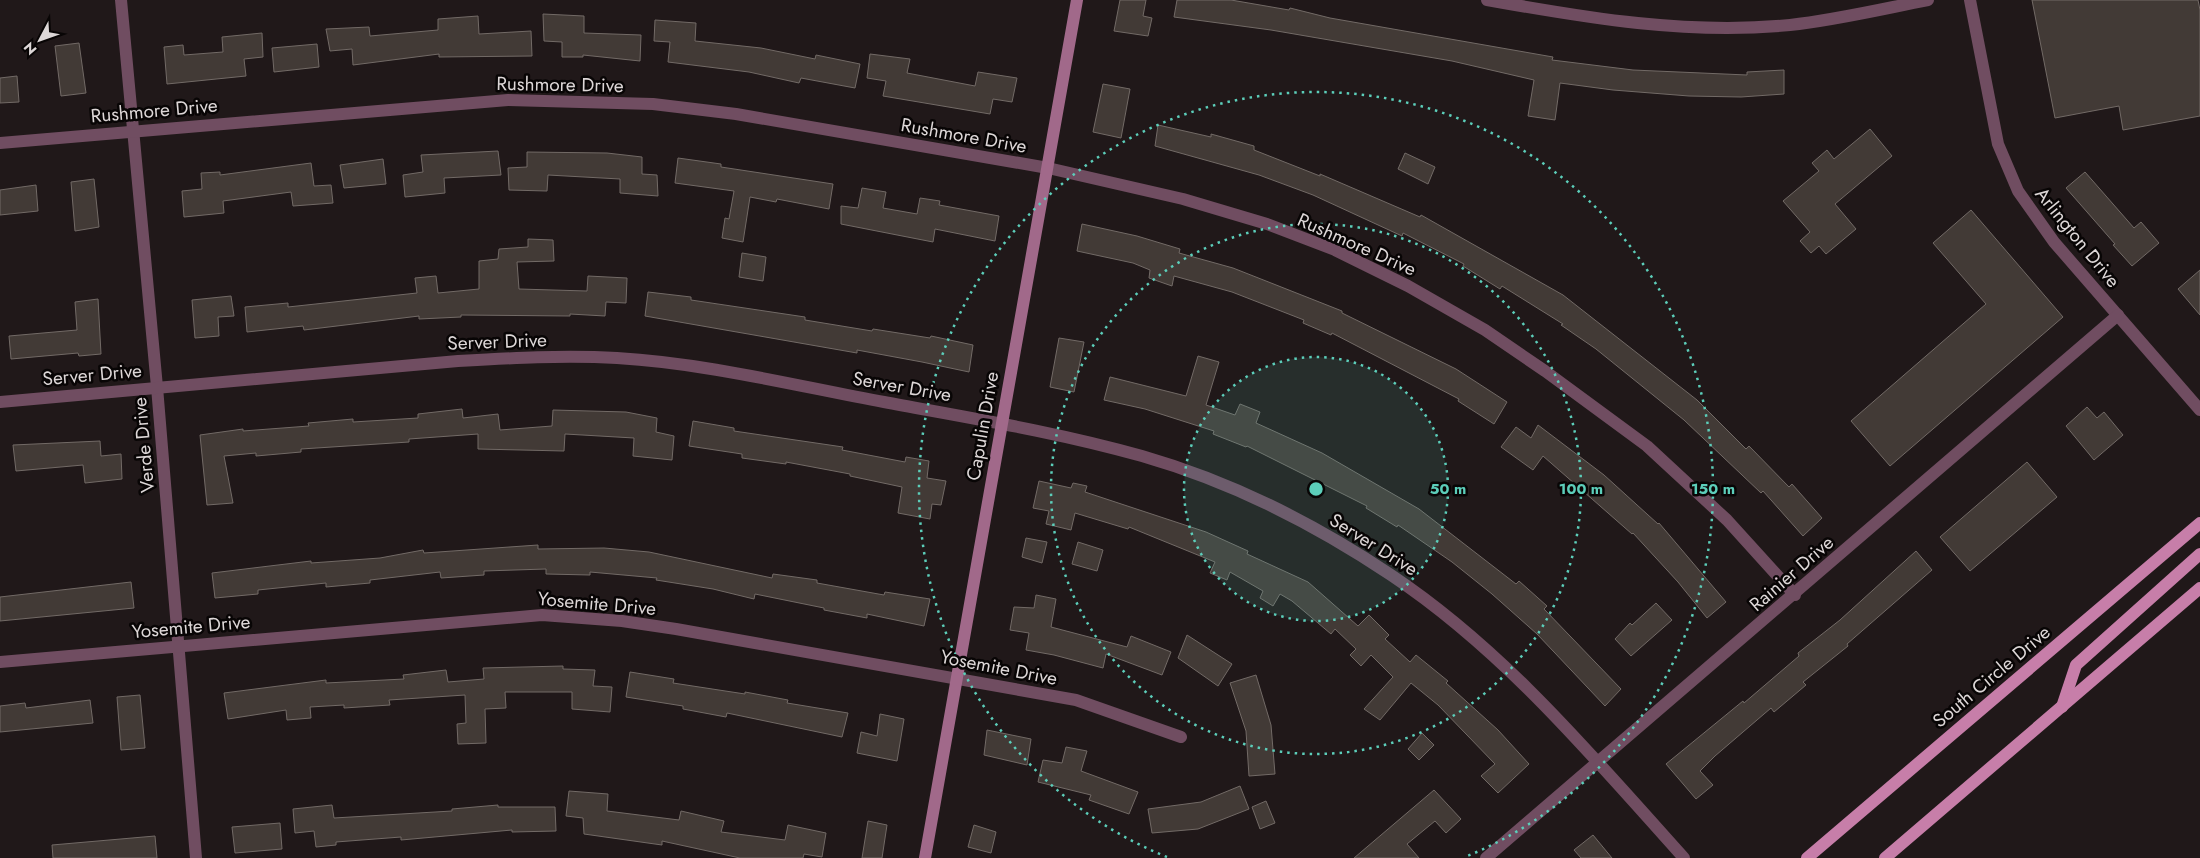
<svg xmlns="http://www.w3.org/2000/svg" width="2200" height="858" font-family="Jost,sans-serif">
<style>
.building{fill:#423a36;stroke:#726a66}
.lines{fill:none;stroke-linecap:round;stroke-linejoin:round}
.street{stroke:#704d61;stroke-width:12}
.secondary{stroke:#a1698a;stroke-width:12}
.primary{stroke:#c77ea9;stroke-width:12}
.ring{fill:none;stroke:#5cceba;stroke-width:2.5;stroke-dasharray:2.5 5}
.labels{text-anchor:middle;stroke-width:5;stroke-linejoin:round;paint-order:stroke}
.street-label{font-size:19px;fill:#ddd7d7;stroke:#080505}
.centre{fill:#5cceba;stroke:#080505;stroke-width:2.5}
.ring-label{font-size:15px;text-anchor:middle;font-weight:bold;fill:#5cceba;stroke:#080505;stroke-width:5;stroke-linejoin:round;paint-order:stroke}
</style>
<rect width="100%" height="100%" fill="#201819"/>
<!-- building -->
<g class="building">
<path d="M1120 0H1146L1143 16 1152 18 1148 36 1114 31Z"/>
<path d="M1177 0H1231L1289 10 1290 8 1330 18 1553 57 1552 60 1633 70 1747 75V72L1784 70V94L1741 97 1689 96 1613 90 1560 83 1555 120 1528 116 1534 80 1452 61 1271 30 1174 17Z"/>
<path d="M2032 0H2198L2200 10V116L2123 130 2119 106 2055 118Z"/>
<path d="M543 14 584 16V33L641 35 640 61 583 55V57H562V42L544 41Z"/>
<path d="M478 16 479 34 531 31 532 56 439 57V54L353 65 352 49 330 51 326 29 369 27 370 36 438 30V19Z"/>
<path d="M655 20 696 23 695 41 761 48 815 59 816 55 860 64 855 88 801 78 799 83 749 72 668 62 670 42 654 41Z"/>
<path d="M262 33 263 57 244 59 246 76 167 84 164 47 183 45 184 55 223 52 222 37Z"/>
<path d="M79 43 86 93 61 96 55 46Z"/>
<path d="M317 44 319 67 274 72 272 48Z"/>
<path d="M870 54 910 59 907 73 975 86 978 72 1017 78 1012 102 993 99 990 114 883 96 886 81 867 78Z"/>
<path d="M17 76 19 102 0 103V78Z"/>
<path d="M1103 84 1130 89 1121 138 1093 132Z"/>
<path d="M1158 125 1211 137V134L1254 146V150L1320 176V174L1420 217 1421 215 1563 295 1697 400 1746 449 1749 446 1789 487 1792 484 1822 518 1803 536 1763 491 1761 493 1684 420 1596 349 1561 325 1563 324 1502 286 1500 289 1463 266 1464 264 1403 233 1402 236 1313 195 1259 175 1155 146Z"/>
<path d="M1870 129 1892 156 1835 204 1856 229 1826 254 1819 246 1811 253 1800 241 1810 232 1783 201 1819 171 1812 163 1827 150 1834 159Z"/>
<path d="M498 151 501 175 444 178 445 193 405 197 403 175 423 172 421 155Z"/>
<path d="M527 152 607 153 642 157V174L657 175 658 196 620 193V179L548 175 547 191 509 190 508 168 527 167Z"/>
<path d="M1405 153 1435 167 1428 184 1398 169Z"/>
<path d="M678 158 721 164V167L833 184 829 209 777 199 776 202 750 197 743 242 722 238 725 218 729 219 734 191 675 183Z"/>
<path d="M383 159 386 184 344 188 340 165Z"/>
<path d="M311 163 314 186 331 185 333 203 293 206 291 192 223 201 224 213 184 217 182 191 202 189 201 173 220 172V175Z"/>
<path d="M2085 172 2134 228 2141 222 2159 243 2132 266 2113 245 2115 244 2066 188Z"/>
<path d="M94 179 99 227 75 231 71 182Z"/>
<path d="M36 185 38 211 0 215V190Z"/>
<path d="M862 188 886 192 883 208 917 214 920 198 940 201 939 205 999 216 995 241 935 229 933 242 841 224V206L858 208Z"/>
<path d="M1971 210 2063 317 1890 466 1851 421 1986 304 1933 243Z"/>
<path d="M1082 224 1137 236 1180 249 1179 253 1233 268 1342 311V313L1456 369 1507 402 1494 424 1458 401 1459 399 1332 333 1331 335 1303 323 1304 320 1232 292 1174 276 1172 286 1149 278 1150 270 1133 263 1077 251Z"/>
<path d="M528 239 553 240 554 261 517 262 519 289 587 291 588 276 627 278 626 303 606 302 605 316 570 314V316L461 315V317L419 319V316L304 330 303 326 247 332 245 307 288 303V307L417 293 415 278 436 276 438 293 479 289V261L498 259 499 249 528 247Z"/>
<path d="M742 253 766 257 763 281 739 277Z"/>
<path d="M2200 270V315L2178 289Z"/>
<path d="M648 292 691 297V300L805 317V320L872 331 873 329 930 338 931 336 973 345 969 372 922 362 857 350V353L645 316Z"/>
<path d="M231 296 234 316 218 317 219 336 195 338 192 300Z"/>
<path d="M98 299 101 354 79 356 78 353 11 359 9 336 77 330 75 302Z"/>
<path d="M1059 338 1084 342 1074 392 1050 387Z"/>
<path d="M1198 356 1219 362 1206 405 1235 415 1240 404 1260 412 1256 423 1322 453 1419 509 1516 584 1519 581 1547 606 1544 609 1621 689 1605 706 1537 634 1492 594 1452 562 1398 525 1397 527 1366 508 1367 506 1247 446 1246 447 1213 434 1214 431 1145 409 1104 400 1110 377 1186 396Z"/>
<path d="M2087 407 2097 418 2104 412 2123 435 2094 460 2066 426Z"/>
<path d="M462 409 463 418 498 414 500 430 552 426 553 410 626 412 657 418 656 432 674 436 672 460 633 456 634 438 565 434 564 451 478 449V434L409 439V442L301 449V452L256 456V453L224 456 233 503 207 505 200 435 243 429V431L309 426 308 423 353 419V422L418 418V414Z"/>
<path d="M693 421 734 428V431L843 447 842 450 905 462 906 457 929 461 927 478 946 481 941 505 932 504 930 519 898 513 902 487 850 476V474L786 462V464L742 458V454L689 446Z"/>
<path d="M1538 425 1604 475 1658 524 1659 523 1726 602 1707 618 1678 582 1633 533 1632 534 1543 456 1533 470 1501 447 1516 427 1531 438Z"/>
<path d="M100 441 101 456 121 454 122 479 85 483 83 465 16 471 13 445Z"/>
<path d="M2027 462 2057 497 1970 571 1940 537Z"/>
<path d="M1039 481 1071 488 1073 483 1087 486 1085 492 1206 532 1248 551 1247 554 1308 582 1358 626 1369 615 1389 635 1385 639 1410 662 1416 655 1448 681 1446 683 1498 730 1529 764 1498 793 1481 776 1495 764 1438 705 1411 683 1380 720 1364 709 1393 677 1371 655 1361 666 1350 655 1356 649 1335 629 1331 634 1292 601 1280 594 1273 606 1260 598 1263 591 1230 572 1227 580 1210 573 1215 562 1129 527 1128 529 1075 513 1071 530 1046 524 1049 511 1033 508Z"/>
<path d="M1026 538 1047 542 1042 563 1022 557Z"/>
<path d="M1078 542 1103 550 1097 571 1072 564Z"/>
<path d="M538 545V549L604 548 649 552 772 578 773 574 817 580V583L884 595 885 592 930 599 924 626 867 614V618L824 610V608L755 594 754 599 713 589 656 580 657 578 590 572V575L546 574V569L484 571V575L441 578 440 572 370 580V583L326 587V583L258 590V594L215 598 212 573 311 561V563L380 558 423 550 424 553Z"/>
<path d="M1916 551 1932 570 1847 644 1848 646 1803 682 1806 685 1774 712 1771 708 1715 756 1700 771 1713 785 1696 799 1666 764 1743 701 1744 703 1799 656 1798 653 1840 620Z"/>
<path d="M131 582 134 608 0 621V597Z"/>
<path d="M1036 595 1056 599 1051 627 1127 647 1131 636 1171 652 1162 675 1106 654 1103 668 1054 655 1026 650 1029 633 1010 630 1014 607 1034 608Z"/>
<path d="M1656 603 1672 620 1631 656 1615 639 1630 623 1632 625Z"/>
<path d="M1187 635 1232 664 1218 686 1178 658Z"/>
<path d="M563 666V669L595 670 593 686 612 687 610 712 572 709V692H505L506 708 485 709 486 743 458 744 457 724 466 723 465 695 389 700 390 705 344 708V705L310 707 311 718 287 720 286 710 228 719 224 693 326 680V683L404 679 403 675 446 670 448 682 484 679 483 668Z"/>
<path d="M630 672 674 679 673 683 745 694V692L788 700 787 703 848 713 842 737 727 713 726 717 683 709V706L626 697Z"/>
<path d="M1256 675 1271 725 1275 774 1249 776 1246 731 1230 683Z"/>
<path d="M140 695 145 748 121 750 117 697Z"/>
<path d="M90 700 93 723 0 732V706L25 703 26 708Z"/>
<path d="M880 714 904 719 897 761 857 753 861 732 877 736Z"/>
<path d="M987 730 1031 739 1027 765 984 755Z"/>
<path d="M1422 733 1434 745 1419 760 1408 749Z"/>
<path d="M1066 747 1087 751 1081 771 1138 792 1129 814 1089 800 1091 795 1038 782 1043 760 1062 763Z"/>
<path d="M1240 786 1249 809 1198 829 1152 833 1148 809 1201 802Z"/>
<path d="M1434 790 1461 819 1446 833 1435 821 1407 844 1419 858H1354Z"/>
<path d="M569 791 608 794 607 811 679 820 681 811 724 821 721 832 785 840 788 825 826 833 822 857 804 854 803 858H740L662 841V845L584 834 583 818 566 816Z"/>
<path d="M1266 801 1275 823 1260 829 1252 807Z"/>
<path d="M332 805 334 818 452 811V809L498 805V807H555L556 831 512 832V830L401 840V837L336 842V845L316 847 314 831 295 833 293 809Z"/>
<path d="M868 821 887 825 882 858H862Z"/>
<path d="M280 823 282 849 235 853 232 827Z"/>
<path d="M974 825 996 832 991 853 968 847Z"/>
<path d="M1593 835 1612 858H1581L1574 850Z"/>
<path d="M155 836 157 858H53L52 845Z"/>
</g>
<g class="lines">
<!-- street -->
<g class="street">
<path d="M121 0 157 387 196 858"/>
<path d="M1487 0C1587 18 1688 35 1790 25 1836 20 1882 9 1928 0"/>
<path d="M1970 0 1998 144 2018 191 2054 242 2200 410"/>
<path d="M0 143 508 100 653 104 736 114 1048 168 1183 199 1267 224 1335 250 1408 286 1485 330 1545 371 1647 446 1727 520 1795 595"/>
<path d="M0 402 458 361C511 358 564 355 617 358 705 363 797 386 884 402 970 418 1057 432 1142 456 1229 481 1315 524 1391 575 1505 651 1593 757 1684 858"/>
<path d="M0 662 542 615 622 621 676 629 1076 700 1181 737"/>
<path d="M1486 858 2118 315"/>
</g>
<!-- secondary -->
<path class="secondary" d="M925 858 1077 0"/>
<!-- primary -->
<g class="primary">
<path d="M2062 707 2076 665 2200 554"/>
<path d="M1807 858 2200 523"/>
<path d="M1885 858 2200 588"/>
</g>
</g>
<!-- distance rings -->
<circle cx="1316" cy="489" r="132" fill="#5cceba" fill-opacity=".12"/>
<g class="ring">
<circle cx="1316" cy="489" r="132"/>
<circle cx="1316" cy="489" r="265"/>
<path d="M1167 857A397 397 0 1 1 1465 857"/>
</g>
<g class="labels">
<!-- street labels -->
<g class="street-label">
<text transform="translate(560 84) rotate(1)" y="7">Rushmore Drive</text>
<text transform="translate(154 110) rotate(-5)" y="7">Rushmore Drive</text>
<text transform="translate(964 135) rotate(10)" y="7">Rushmore Drive</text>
<text transform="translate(2078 237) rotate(51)" y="7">Arlington Drive</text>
<text transform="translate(1357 244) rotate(24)" y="7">Rushmore Drive</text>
<text transform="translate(497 341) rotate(-2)" y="7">Server Drive</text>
<text transform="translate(92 374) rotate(-5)" y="7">Server Drive</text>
<text transform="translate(902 386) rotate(10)" y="7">Server Drive</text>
<text transform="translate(982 426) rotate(-80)" y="7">Capulin Drive</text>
<text transform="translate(143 445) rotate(-95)" y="7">Verde Drive</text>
<text transform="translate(1374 544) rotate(32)" y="7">Server Drive</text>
<text transform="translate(1791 573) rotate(-41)" y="7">Rainier Drive</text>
<text transform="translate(597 603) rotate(5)" y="7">Yosemite Drive</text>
<text transform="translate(191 626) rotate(-5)" y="7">Yosemite Drive</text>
<text transform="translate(999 667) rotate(11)" y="7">Yosemite Drive</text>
<text transform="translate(1991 676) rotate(-40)" y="7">South Circle Drive</text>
</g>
</g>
<circle cx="1316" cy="489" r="8" class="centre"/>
<g class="ring-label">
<text x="1448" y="494">50 m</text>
<text x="1581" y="494">100 m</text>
<text x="1713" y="494">150 m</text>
</g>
<!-- north arrow -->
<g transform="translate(40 40) rotate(229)" stroke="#080505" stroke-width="4" paint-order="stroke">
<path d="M0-4L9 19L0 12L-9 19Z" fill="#ddd7d7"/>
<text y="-8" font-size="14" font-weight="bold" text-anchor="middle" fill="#ddd7d7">N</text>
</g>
</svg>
